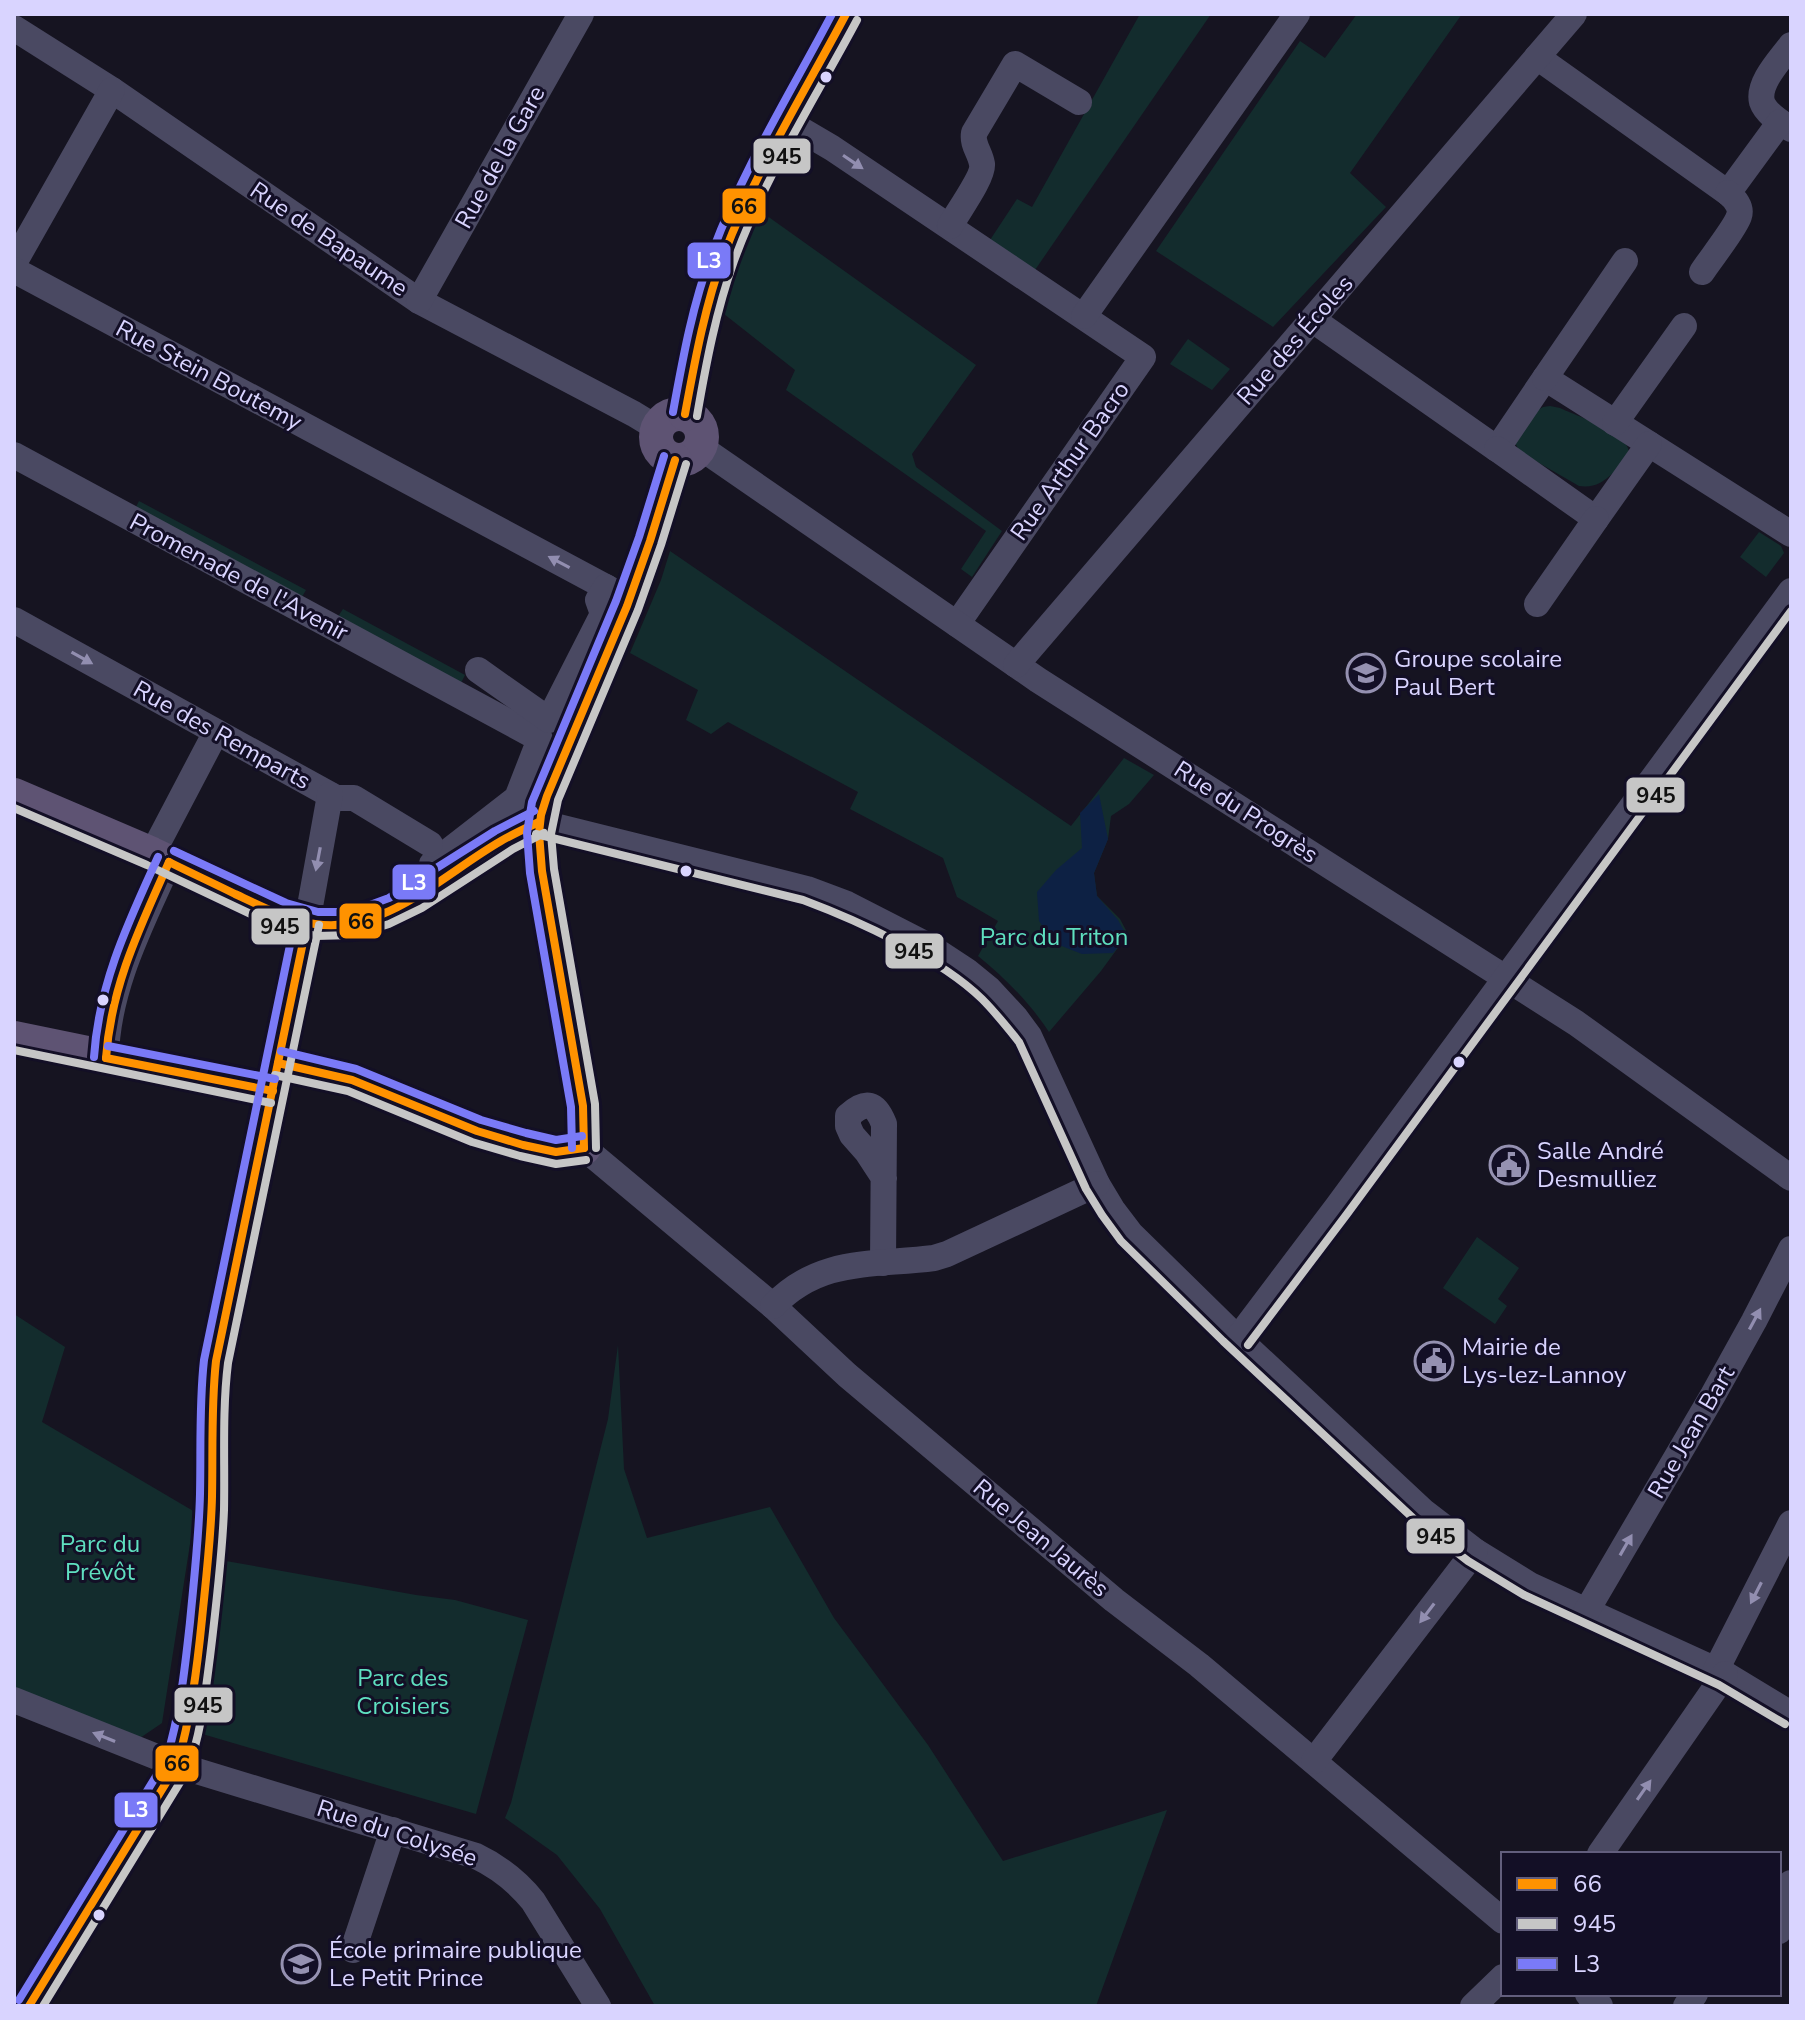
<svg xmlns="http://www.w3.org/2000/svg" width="1805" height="2020" font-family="'Nunito Sans',sans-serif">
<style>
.green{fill:#132c2d}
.water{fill:#0d2144}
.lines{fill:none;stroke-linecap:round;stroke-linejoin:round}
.minor{stroke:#4a4962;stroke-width:26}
.major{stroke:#5e5373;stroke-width:34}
.bus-1-casing{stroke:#130f26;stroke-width:14}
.bus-2-casing{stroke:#130f26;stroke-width:14}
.bus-3-casing{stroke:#130f26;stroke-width:14}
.bus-1{stroke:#ff9200;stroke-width:8}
.bus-2{stroke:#c6c6c6;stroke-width:8}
.bus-3{stroke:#7a7af7;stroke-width:8}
.oneway{fill:#928eb0}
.bus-dot{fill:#d9d4ff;stroke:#130f26;stroke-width:3}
.labels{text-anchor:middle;stroke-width:6;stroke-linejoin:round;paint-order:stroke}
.street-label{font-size:24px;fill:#d9d4ff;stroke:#130f26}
.poi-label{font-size:24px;fill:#d9d4ff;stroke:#130f26;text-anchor:start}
.park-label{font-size:24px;fill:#5fe0c0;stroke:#130f26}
.line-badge{stroke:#130f26;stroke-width:3}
.badge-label{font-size:22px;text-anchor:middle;font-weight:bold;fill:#fff}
.pale-badge-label{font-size:22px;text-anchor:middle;font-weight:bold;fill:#111}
</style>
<rect width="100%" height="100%" fill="#161421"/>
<!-- green -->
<g class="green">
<path d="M1140 14H1211L1035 270 990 240 1017 199 1032 207Z"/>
<path d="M1357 14H1462L1350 173 1386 207 1273 327 1156 251 1300 41 1325 58Z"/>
<path d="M759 210 976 365 912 454 916 467 1002 531 972 577 961 569 986 531 786 390 795 370 724 314 743 252Z"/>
<path d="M1188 339 1230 369 1212 390 1170 364Z"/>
<path d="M1550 406 1560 408C1576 416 1633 434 1629 455 1628 463 1619 468 1613 473 1602 483 1594 488 1579 486L1520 452 1515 443 1538 410 1543 407Z"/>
<path d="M139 501 306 590 299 602 133 513Z"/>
<path d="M1759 532 1781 546 1784 553 1766 577 1740 557Z"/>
<path d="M670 551 1071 826 1124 758 1154 775 1129 804 1111 816 1108 839 1094 873 1097 896 1120 919 1128 934 1101 971 1049 1032C1029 1002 1006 979 978 956L998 921 957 897 943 858 850 809 858 792 728 722 711 734 686 720 698 690 630 653 661 580Z"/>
<path d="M343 609 465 675 459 687 335 621Z"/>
<path d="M1477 1237 1519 1268 1498 1299 1507 1306 1495 1324 1443 1288Z"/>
<path d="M14 1314 65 1347 42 1422 195 1512 162 1723 140 1738 14 1687Z"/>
<path d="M618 1345 624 1469 647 1538 770 1507 834 1618 928 1745 1003 1861 1167 1810 1096 2006H655L600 1909 557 1855 505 1818 511 1803 608 1419Z"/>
<path d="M226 1561 416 1595 455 1600 528 1620 476 1814 199 1733 222 1568Z"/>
</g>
<!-- water -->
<path class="water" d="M1099 794 1108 839 1094 873 1097 896 1118 920 1127 936 1113 953 1082 954 1054 943 1039 921 1037 892 1056 870 1082 848 1080 813Z"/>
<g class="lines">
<!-- minor -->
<g class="minor">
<path d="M14 28 112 90 419 301 634 414 657 428"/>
<path d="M1791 45C1781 59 1757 83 1762 102 1766 114 1782 123 1791 129"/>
<path d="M1537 57 1728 193 1780 122"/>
<path d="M786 121 832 148 1143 357 957 624"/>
<path d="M950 226C957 213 984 176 982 164 980 152 972 145 974 133L1015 64 1079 102"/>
<path d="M14 263 112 90"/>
<path d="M14 270 628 599"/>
<path d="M1702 272C1709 261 1736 227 1739 216 1742 207 1735 199 1728 193"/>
<path d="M419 301 581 14"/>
<path d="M1084 316 1297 14"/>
<path d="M1313 320 1497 449 1545 378 1791 534"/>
<path d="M1545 378 1625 261"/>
<path d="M1615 423 1684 326"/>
<path d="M700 447 1038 680 1576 1023 1791 1178"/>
<path d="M1497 449 1596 519 1649 444"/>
<path d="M14 455 540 739 517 798 432 864"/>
<path d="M1537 604 1596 519"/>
<path d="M14 620 336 798H354L430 844"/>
<path d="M1016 665 1574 14"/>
<path d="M478 670 549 720 603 614 598 600 606 587"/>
<path d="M539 822 807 889 847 904 929 946 967 971 989 989 1015 1017 1029 1036 1097 1184 1112 1209 1131 1234 1231 1332 1423 1511 1475 1551 1530 1585 1725 1674 1791 1714"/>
<path d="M152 854 216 732"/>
<path d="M307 923 330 795"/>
<path d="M106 1058C107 988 141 925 169 862"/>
<path d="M584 1148 773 1306 847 1375 1114 1600 1199 1665 1503 1921"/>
<path d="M883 1263 884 1124C876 1103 866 1099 848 1116V1126L852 1135 867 1152 884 1178"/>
<path d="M773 1306C820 1257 872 1266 934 1258L947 1254 1097 1184"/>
<path d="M1238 1338 1337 1207 1791 591"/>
<path d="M1586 1612 1713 1395 1754 1321 1791 1249"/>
<path d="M1716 1670 1791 1523"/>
<path d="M14 1700 177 1765 476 1856C499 1867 517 1881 533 1901L598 2006"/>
<path d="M1314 1761 1475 1551"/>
<path d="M1600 1854 1725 1674"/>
<path d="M1779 1931 1784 1896 1791 1883"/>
<path d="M353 1950 393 1830"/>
<path d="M1588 1994 1600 2006"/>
<path d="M1473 2006 1503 1977"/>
<path d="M1686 2006 1695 1994"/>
</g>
<!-- major -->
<g class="major">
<circle cx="679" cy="437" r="23"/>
<path d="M685 414C694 362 705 304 724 254 755 169 805 94 846 14"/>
<path d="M14 795 152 854 279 914C383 957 452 859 539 822"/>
<path d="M14 1038 273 1091"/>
<path d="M278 1063 352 1080 477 1131 523 1145 556 1152 584 1148 583 1106 542 871C538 842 537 824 547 796 583 712 621 628 650 541 659 514 665 486 675 460"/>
<path d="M29 2006 177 1765C191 1723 195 1681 200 1638 205 1591 211 1543 212 1496 213 1450 210 1406 216 1361L307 923"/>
</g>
<!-- bus-1 casing -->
<g class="bus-1-casing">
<g id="bus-1">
<path d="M685 414C695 360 705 305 724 254 756 170 804 93 846 14"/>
<path d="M169 862C191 873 213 883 235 894 261 906 287 920 315 924 384 935 445 873 501 841 513 834 526 828 539 822"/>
<path d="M106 1058C111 986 140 927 169 862"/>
<path d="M106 1058 273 1091"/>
<path d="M278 1063 352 1080 477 1131 523 1145 556 1152 584 1148"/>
<path d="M584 1148 583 1106 542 871 539 833 541 815 547 796 627 606 650 541 675 460"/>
<path d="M29 2006 177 1765C191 1717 197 1669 202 1619 206 1579 211 1538 212 1497 213 1451 211 1406 216 1361L307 923"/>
</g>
</g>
<!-- bus-2 casing -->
<g class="bus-2-casing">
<g id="bus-2">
<path d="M697 416C706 364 716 311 734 261 765 176 815 99 857 20"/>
<path d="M14 808 147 865 274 925 316 936 354 935 389 924 422 908 513 849 544 833"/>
<path d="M536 834 803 900C859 921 940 958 982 999 996 1013 1007 1027 1019 1042L1086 1189 1102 1215 1121 1241 1223 1341 1415 1520 1468 1561 1524 1595 1719 1685 1785 1724"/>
<path d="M14 1050 271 1103"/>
<path d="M275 1075 348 1091 472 1142 520 1156 556 1164 586 1160"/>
<path d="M596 1148 595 1104 554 869 551 834 558 800 638 610 661 545 686 464"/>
<path d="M1248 1345 1347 1214 1791 611"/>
<path d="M43 2006 187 1771C201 1735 205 1695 210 1657 216 1608 222 1559 224 1510 225 1461 222 1412 228 1363L319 925"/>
</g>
</g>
<!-- bus-3 casing -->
<g class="bus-3-casing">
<g id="bus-3">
<path d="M673 412C683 357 693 302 713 250 744 167 791 92 832 14"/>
<path d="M174 851 286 903 318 912H351L389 898 495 831 534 811"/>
<path d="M108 1046 275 1079"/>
<path d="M281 1051 356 1069 481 1120 526 1133 556 1140 582 1136"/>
<path d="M94 1057C99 983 128 923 158 857"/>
<path d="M572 1148 571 1107 530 873 527 833 532 802 616 601 639 537 664 456"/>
<path d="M19 2000 166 1760C180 1715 185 1668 190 1622 194 1579 199 1537 200 1494 201 1449 199 1404 204 1360L295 921"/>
</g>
</g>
<!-- bus-1 -->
<use href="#bus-1" class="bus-1"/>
<!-- bus-2 -->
<use href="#bus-2" class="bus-2"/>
<!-- bus-3 -->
<use href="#bus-3" class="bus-3"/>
</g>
<!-- one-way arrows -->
<defs><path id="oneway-solid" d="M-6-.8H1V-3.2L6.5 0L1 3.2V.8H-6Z" transform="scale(2)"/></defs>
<g class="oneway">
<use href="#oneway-solid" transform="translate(853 162) rotate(34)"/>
<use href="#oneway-solid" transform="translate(559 562) rotate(-152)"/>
<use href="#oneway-solid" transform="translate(82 658) rotate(29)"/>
<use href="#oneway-solid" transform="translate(318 859) rotate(101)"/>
<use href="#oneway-solid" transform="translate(1755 1319) rotate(-62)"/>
<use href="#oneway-solid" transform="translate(1626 1545) rotate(-60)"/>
<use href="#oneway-solid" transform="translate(1756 1593) rotate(117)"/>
<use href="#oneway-solid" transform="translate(1427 1613) rotate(127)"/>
<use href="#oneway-solid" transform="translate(104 1737) rotate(-158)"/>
<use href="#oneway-solid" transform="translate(1644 1790) rotate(-55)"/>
</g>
<!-- icons -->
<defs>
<g id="school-ring" transform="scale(2)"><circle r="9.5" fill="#130f26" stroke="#9591b1" stroke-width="1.5"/><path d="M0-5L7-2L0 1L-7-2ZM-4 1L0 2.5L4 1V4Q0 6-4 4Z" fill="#9591b1"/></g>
<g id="civic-ring" transform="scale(2)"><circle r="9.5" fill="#130f26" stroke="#9591b1" stroke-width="1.5"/><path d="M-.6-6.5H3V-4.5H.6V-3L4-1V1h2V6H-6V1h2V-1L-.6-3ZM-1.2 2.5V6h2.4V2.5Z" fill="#9591b1"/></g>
</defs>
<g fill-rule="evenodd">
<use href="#school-ring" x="1366" y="673"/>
<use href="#civic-ring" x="1509" y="1165"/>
<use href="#civic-ring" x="1434" y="1361"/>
<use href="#school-ring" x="301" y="1964"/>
</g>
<!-- markers -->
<g class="bus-dot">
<circle cx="826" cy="77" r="7"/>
<circle cx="686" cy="871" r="7"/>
<circle cx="103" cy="1000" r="7"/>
<circle cx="1459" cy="1062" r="7"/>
<circle cx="99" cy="1915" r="7"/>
</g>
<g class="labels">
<!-- street labels -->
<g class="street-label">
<text transform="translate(500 157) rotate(-61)" y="8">Rue de la Gare</text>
<text transform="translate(329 239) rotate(34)" y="8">Rue de Bapaume</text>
<text transform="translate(1295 340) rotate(-49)" y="8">Rue des Écoles</text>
<text transform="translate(209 375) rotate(28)" y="8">Rue Stein Boutemy</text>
<text transform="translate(1070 461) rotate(-55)" y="8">Rue Arthur Bacro</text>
<text transform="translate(239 577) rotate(28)" y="8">Promenade de l'Avenir</text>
<text transform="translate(222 735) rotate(29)" y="8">Rue des Remparts</text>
<text transform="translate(1246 812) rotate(33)" y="8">Rue du Progrès</text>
<text transform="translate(1691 1432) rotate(-60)" y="8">Rue Jean Bart</text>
<text transform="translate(1041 1538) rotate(40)" y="8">Rue Jean Jaurès</text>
<text transform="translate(397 1833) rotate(18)" y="8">Rue du Colysée</text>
</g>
<!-- poi labels -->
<g class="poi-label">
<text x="1394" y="667">Groupe scolaire<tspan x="1394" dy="28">Paul Bert</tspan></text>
<text x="1537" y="1159">Salle André<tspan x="1537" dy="28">Desmulliez</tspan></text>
<text x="1462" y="1355">Mairie de<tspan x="1462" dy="28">Lys-lez-Lannoy</tspan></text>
<text x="329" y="1958">École primaire publique<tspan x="329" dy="28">Le Petit Prince</tspan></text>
</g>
<!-- park labels -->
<g class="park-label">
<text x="1054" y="945">Parc du Triton</text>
<text x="100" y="1552">Parc du<tspan x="100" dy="28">Prévôt</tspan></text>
<text x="403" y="1686">Parc des<tspan x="403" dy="28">Croisiers</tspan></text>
</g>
</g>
<g class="line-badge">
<rect x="752" y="137" width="60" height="38" rx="8" fill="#c6c6c6"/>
<rect x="721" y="187" width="46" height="38" rx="8" fill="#ff9200"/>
<rect x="686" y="241" width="46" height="39" rx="8" fill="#7a7af7"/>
<rect x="1625" y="776" width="61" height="38" rx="8" fill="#c6c6c6"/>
<rect x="391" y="863" width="46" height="38" rx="8" fill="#7a7af7"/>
<rect x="338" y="902" width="45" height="38" rx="8" fill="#ff9200"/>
<rect x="250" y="907" width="61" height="39" rx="8" fill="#c6c6c6"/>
<rect x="884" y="932" width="61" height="38" rx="8" fill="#c6c6c6"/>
<rect x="1405" y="1517" width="61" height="38" rx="8" fill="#c6c6c6"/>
<rect x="173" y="1686" width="61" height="38" rx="8" fill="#c6c6c6"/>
<rect x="154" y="1744" width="46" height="39" rx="8" fill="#ff9200"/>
<rect x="113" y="1791" width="46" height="38" rx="8" fill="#7a7af7"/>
</g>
<g class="badge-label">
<text x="709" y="268">L3</text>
<text x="414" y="890">L3</text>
<text x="136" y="1817">L3</text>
</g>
<g class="pale-badge-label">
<text x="782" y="164">945</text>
<text x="744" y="214">66</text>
<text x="1656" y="803">945</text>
<text x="361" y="929">66</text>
<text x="280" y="934">945</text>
<text x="914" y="959">945</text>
<text x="1436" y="1544">945</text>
<text x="203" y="1713">945</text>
<text x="177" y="1771">66</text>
</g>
<!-- border -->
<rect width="1805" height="2020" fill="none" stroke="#d9d4ff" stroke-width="32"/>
<!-- legend -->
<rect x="1501" y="1852" width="280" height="144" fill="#130f26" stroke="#625e7d" stroke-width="2"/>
<rect x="1517" y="1878" width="40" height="12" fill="#ff9200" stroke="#625e7d" stroke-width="2"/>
<text x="1573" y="1892" font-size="24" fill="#d9d4ff">66</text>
<rect x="1517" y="1918" width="40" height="12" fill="#c6c6c6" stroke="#625e7d" stroke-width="2"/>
<text x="1573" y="1932" font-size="24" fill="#d9d4ff">945</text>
<rect x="1517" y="1958" width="40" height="12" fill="#7a7af7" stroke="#625e7d" stroke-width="2"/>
<text x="1573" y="1972" font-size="24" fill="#d9d4ff">L3</text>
</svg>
